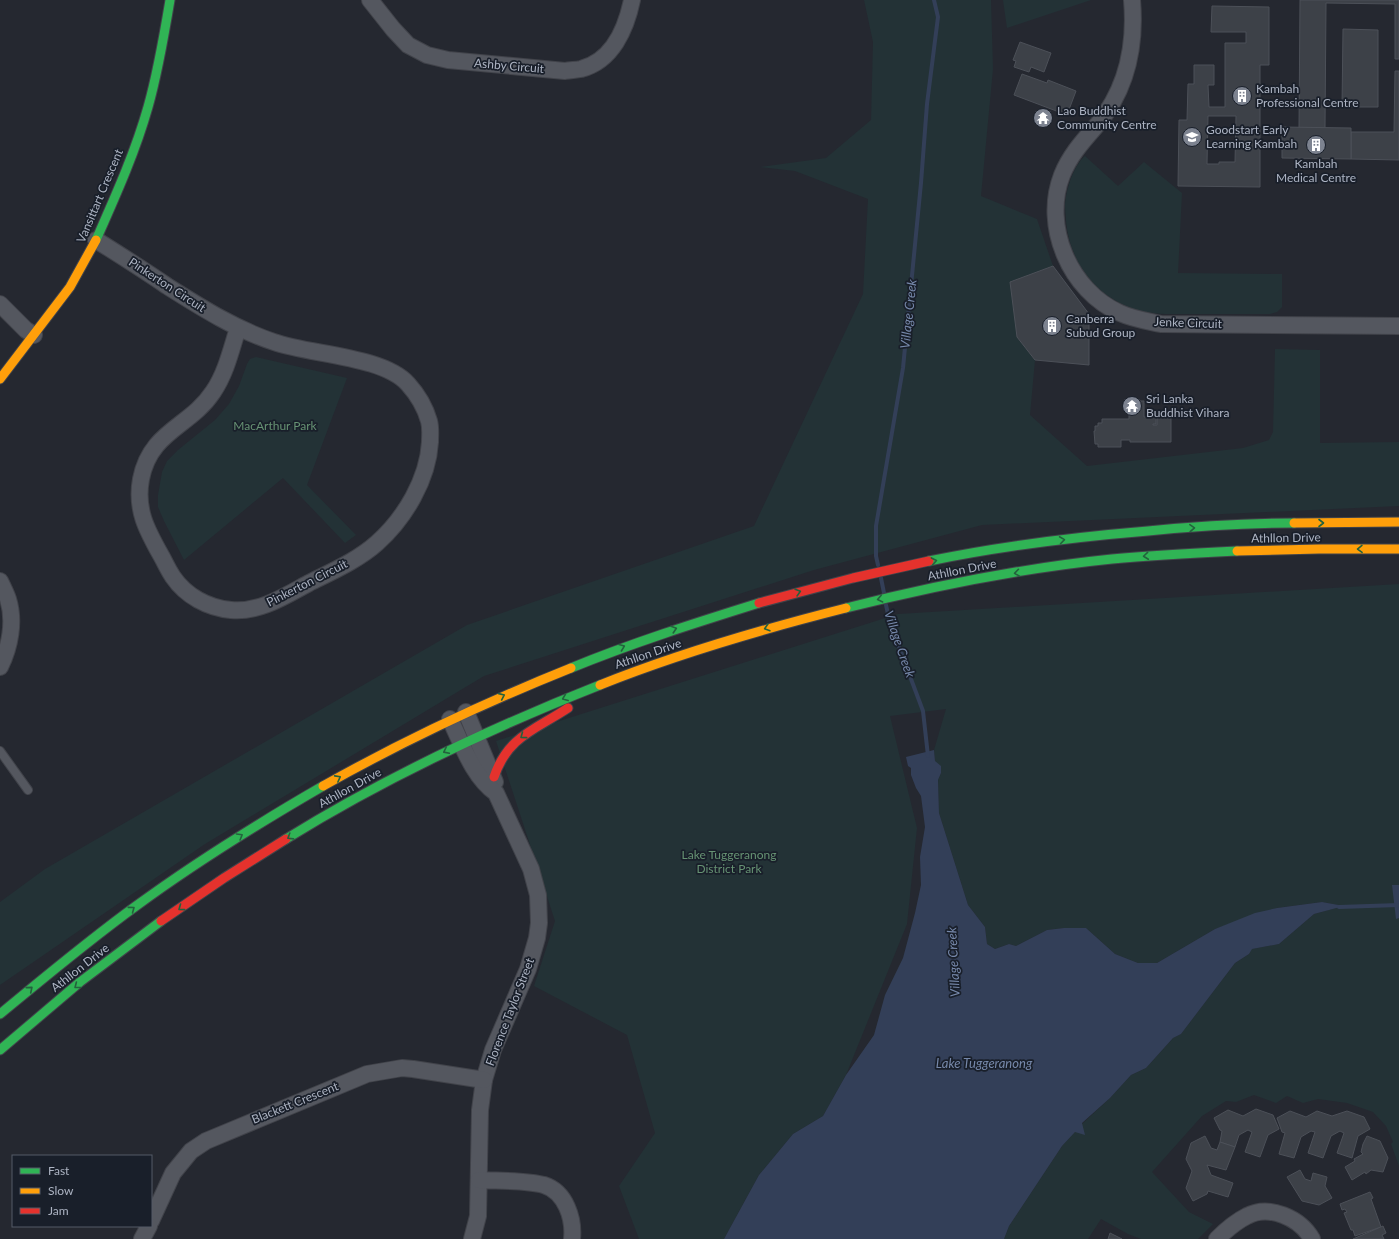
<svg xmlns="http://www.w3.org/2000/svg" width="1399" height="1239" font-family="Lato,sans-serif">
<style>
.green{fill:#233236}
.water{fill:#333f58}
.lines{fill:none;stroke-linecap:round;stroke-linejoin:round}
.stream{stroke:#333f58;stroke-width:4}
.building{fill:#3d4148;stroke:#4c5058;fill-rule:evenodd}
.lane-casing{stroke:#41434a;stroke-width:10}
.street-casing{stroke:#41434a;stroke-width:18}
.fast-casing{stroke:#41434a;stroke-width:11}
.slow-casing{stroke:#41434a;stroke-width:11}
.jam-casing{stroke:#41434a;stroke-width:11}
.lane{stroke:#54575f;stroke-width:8}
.street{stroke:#54575f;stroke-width:16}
.fast{stroke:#30b455;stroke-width:9}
.slow{stroke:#ff9f0a;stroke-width:9}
.jam{stroke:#e5322d;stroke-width:9}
.oneway{stroke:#23623d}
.labels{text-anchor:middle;stroke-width:3.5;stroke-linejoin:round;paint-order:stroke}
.street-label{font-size:12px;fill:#adb4c3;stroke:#191f2a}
.poi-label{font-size:12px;fill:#adb4c3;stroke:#191f2a;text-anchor:start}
.park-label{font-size:12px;fill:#669273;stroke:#191f2a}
.water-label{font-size:13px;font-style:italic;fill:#7688aa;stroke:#191f2a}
</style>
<rect width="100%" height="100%" fill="#252830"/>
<!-- green -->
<g class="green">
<path d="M864 0H991L993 69 981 196 1037 219 1053 266 1010 282 1017 337 1035 360 1030 415 1087 466 1243 448 1269 440 1273 432 1275 349 1320 350V443L1399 442V506L982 525 814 570 484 676 205 844 0 985V902L45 869 467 625 754 526 863 294 868 199 795 171 760 167 826 158 871 120 873 42Z"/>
<path d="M1003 0H1091L1007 28Z"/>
<path d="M1085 156 1118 186 1144 162 1182 193 1178 273 1282 274V307L1277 312 1270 314C1244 314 1217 314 1191 314 1172 314 1152 315 1134 309 1094 295 1070 262 1066 221 1066 216 1065 210 1065 206 1066 190 1073 166 1085 156Z"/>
<path d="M256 357 347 378 307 485 356 535 345 543 283 478 184 560 164 521 158 507V495L162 472 167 461 178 450 215 420 229 404 239 386 247 364 250 359Z"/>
<path d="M1399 584V1166L1391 1144 1393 1142 1386 1126 1373 1112 1347 1103 1318 1099 1303 1103 1287 1096 1276 1103 1254 1095 1236 1102 1226 1101 1202 1116 1152 1172 1189 1212 1213 1224 1198 1239H1141L1128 1234 1101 1219 1088 1239H1004L1009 1226 1062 1146 1082 1124 1110 1098 1131 1075 1146 1068 1173 1038 1181 1034 1235 963 1249 954 1251 949 1279 944 1314 914 1343 906 1322 902 1277 908 1215 929 1157 963H1138L1115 954 1086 928H1064L1047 930 1016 946 1009 944 995 949 987 944 985 927 968 905 939 813 938 780 941 773 935 761 934 750 946 709 890 716 917 828 907 924 846 1075 823 1116 793 1134 759 1175 724 1239H639L619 1186 655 1133 627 1035 534 986 555 921 496 741 898 614Z"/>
</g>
<!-- water -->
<g class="water">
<path d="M934 750 935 761 941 766V773L938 780 939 813 968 905 985 927 987 944 995 949 1009 944 1016 946 1047 930 1064 928H1086L1115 954 1138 963H1157L1215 929 1255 913 1277 908 1322 902 1344 906 1314 914 1279 944 1252 949 1249 954 1235 963 1181 1034 1173 1038 1146 1068 1131 1075 1110 1098 1082 1123 1085 1135 1075 1132 1062 1146 1009 1226 1004 1239H724L759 1175 793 1134 823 1116 846 1075 874 1035 885 995 903 958 915 913 921 885 920 857 925 827 921 796 916 788 911 775V768L908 766 906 757Z"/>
<path d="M1392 885H1399V918L1396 919Z"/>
</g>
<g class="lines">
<!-- stream -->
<g class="stream">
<path d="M878 565 876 556V526L903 368 921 183 927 104 938 17 934 0"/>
<path d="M881 578 884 593"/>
<path d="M886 605 890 623 923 711 928 756"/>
<path d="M1339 907 1399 905"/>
</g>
</g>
<!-- building -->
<g class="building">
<path d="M1300 0H1399V59H1395V4L1326 3 1325 128H1299Z"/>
<path d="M1212 6 1269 7V65H1260V187L1178 186 1179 120H1187L1188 84H1194V65H1214V85H1208L1209 107H1225V43H1246V32H1211ZM1208 116H1236L1235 162H1219V164H1207Z"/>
<path d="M1343 29 1378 30V107H1342Z"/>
<path d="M1020 42 1051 53 1044 72 1031 67 1029 72 1014 67 1016 61 1013 60Z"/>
<path d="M1395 71H1399V160L1351 159V132H1394Z"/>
<path d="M1022 74 1047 83 1048 80 1076 91 1067 115 1014 95Z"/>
<path d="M1282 127 1351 128V159L1282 158Z"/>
<path d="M1053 266 1089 314V365L1035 360 1017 337 1010 282Z"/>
<path d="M1129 401H1144V417H1156V424H1153V425H1157V415H1171V442H1130V440H1121V447H1098V444H1095L1094 431H1095V426H1098V423H1102V419H1129Z"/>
<path d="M1256 1109 1273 1115 1279 1129 1268 1135 1260 1157 1245 1152 1252 1132 1248 1130 1239 1135 1235 1147 1220 1142 1222 1131 1220 1130 1214 1118 1228 1110 1243 1116Z"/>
<path d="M1290 1111 1306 1117 1317 1111 1332 1116 1347 1111 1364 1117 1370 1129 1358 1136 1352 1158 1337 1153 1344 1133 1340 1131 1331 1136 1323 1158 1308 1153 1315 1132 1311 1131 1301 1137 1294 1158 1279 1154 1285 1133 1282 1132 1277 1118Z"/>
<path d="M1205 1136 1211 1148 1217 1150 1220 1142 1235 1147 1226 1170 1207 1165 1211 1175 1233 1183 1228 1197 1208 1191 1207 1194 1193 1201 1186 1188 1192 1171 1186 1159 1191 1143Z"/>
<path d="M1367 1136 1380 1141 1388 1158 1383 1172 1371 1170 1366 1174 1365 1172 1352 1180 1345 1167 1355 1161 1354 1159 1363 1154 1361 1152 1363 1144Z"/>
<path d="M1300 1170 1305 1179 1311 1181 1313 1173 1327 1177 1325 1186 1332 1198 1319 1205 1302 1201 1287 1177Z"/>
<path d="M1370 1192 1373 1198 1371 1199 1381 1227 1355 1236 1353 1230H1351L1344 1213 1347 1212 1345 1209 1342 1210 1340 1204Z"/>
<path d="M1383 1226 1386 1233 1382 1235 1384 1239H1353Z"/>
<path d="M1110 1233 1122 1239H1108Z"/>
</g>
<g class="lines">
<!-- lane casing -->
<g class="lane-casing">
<path id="lane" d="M0 751 28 790"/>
</g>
<!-- street casing -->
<g class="street-casing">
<g id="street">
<path d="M370 0 393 29 408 45 427 55 448 60 565 71C570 70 576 70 581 69 612 61 626 29 632 0"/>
<path d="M1132 0C1136 46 1127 89 1097 125 1083 141 1070 155 1062 175 1042 226 1070 291 1120 313 1133 319 1147 321 1161 324L1399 326"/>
<path d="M96 240C120 255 144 270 167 286 202 308 235 329 274 342 311 355 383 356 408 384 418 395 425 407 429 421 431 428 430 435 430 442 428 479 405 518 377 543 358 560 333 571 309 583 285 596 259 613 231 610 208 608 186 596 173 577 169 571 166 565 163 559 148 532 135 511 141 479 150 431 190 427 213 392 226 373 231 350 238 328"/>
<path d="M0 304 26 330 34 335"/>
<path d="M0 581C3 587 6 593 8 599 15 621 10 647 0 667"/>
<path d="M466 712 495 782"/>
<path d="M450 719C462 744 473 777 496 793L531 869 538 895 539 923 537 938 528 969 493 1050 484 1080 480 1110 478 1216 472 1239"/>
<path d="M479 1180C499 1181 527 1180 544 1185 566 1192 574 1219 572 1239"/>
<path d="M151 1221 173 1173 191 1151 206 1141 367 1074 402 1068 413 1069 484 1080"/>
<path d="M142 1239 149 1226"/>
<path d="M1217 1239C1226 1230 1235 1222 1247 1216 1269 1204 1300 1218 1312 1239"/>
</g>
</g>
<!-- fast casing -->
<g class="fast-casing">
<g id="fast">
<path d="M96 240C115 197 135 153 148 107 158 72 164 36 170 0"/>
<path d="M929 561C1001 546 1075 537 1148 531 1197 526 1245 523 1294 523"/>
<path d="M846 608C933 586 1023 568 1112 559 1154 555 1195 553 1237 551"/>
<path d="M571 668C632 643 695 623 759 603"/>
<path d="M286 839C386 777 491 728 600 685"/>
<path d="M0 1014C45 977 89 940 136 906 196 862 259 823 323 786"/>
<path d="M0 1050 80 982 161 921"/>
</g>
</g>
<!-- slow casing -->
<g class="slow-casing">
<g id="slow">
<path d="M0 379 70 287 96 240"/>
<path d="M1294 523 1399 522"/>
<path d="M1237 551 1319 549H1399"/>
<path d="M600 685C680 653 763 629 846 608"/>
<path d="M323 786C403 741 486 702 571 668"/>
</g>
</g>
<!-- jam casing -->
<g class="jam-casing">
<g id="jam">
<path d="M759 603 853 578 929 561"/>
<path d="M494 777C508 736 535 730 568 708"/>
<path d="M161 921 224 878 286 839"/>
</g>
</g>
<!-- lane -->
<use href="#lane" class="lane"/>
<!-- street -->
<use href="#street" class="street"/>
<!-- fast -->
<use href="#fast" class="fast"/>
<!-- slow -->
<use href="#slow" class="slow"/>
<!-- jam -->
<use href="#jam" class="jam"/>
</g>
<!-- one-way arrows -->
<defs><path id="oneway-chevron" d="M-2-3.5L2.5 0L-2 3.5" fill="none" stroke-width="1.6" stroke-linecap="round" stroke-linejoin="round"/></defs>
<g class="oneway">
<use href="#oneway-chevron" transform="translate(1321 523)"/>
<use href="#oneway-chevron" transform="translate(1192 528) rotate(-3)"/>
<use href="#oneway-chevron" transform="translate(1062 540) rotate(-8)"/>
<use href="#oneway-chevron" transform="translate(1360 549) rotate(179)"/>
<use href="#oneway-chevron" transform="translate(1146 556) rotate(174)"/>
<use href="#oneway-chevron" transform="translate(934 561) rotate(-11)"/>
<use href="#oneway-chevron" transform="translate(1017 573) rotate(171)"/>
<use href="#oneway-chevron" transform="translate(798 592) rotate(-16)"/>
<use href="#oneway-chevron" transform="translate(880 599) rotate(168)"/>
<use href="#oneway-chevron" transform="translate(767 628) rotate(163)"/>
<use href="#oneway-chevron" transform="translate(674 629) rotate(-18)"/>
<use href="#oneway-chevron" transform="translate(622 647) rotate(-21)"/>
<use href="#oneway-chevron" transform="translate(502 696) rotate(-24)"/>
<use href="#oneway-chevron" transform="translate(565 698) rotate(158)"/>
<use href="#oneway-chevron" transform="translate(523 736) rotate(143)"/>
<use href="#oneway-chevron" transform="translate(446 751) rotate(154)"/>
<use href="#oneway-chevron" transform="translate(338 778) rotate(-28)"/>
<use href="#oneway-chevron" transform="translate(240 836) rotate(-31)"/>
<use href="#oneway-chevron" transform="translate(290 837) rotate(148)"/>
<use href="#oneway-chevron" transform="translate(181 908) rotate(144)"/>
<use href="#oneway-chevron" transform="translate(132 909) rotate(-37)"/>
<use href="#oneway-chevron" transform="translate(77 986) rotate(142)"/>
<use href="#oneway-chevron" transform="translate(30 989) rotate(-40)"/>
</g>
<!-- icons -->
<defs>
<g id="building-disc" transform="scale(1)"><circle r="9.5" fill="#7d8390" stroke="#191f2a"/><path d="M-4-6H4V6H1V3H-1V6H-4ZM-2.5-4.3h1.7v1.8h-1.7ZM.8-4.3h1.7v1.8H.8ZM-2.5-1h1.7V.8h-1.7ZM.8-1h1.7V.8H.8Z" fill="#fff"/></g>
<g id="temple-disc" transform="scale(1)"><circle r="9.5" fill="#7d8390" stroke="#191f2a"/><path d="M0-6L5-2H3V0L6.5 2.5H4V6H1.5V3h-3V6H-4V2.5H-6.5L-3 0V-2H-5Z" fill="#fff"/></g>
<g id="school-disc" transform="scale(1)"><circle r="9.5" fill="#7d8390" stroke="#191f2a"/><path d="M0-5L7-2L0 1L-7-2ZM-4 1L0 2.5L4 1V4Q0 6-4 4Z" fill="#fff"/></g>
</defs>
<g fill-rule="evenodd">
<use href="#building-disc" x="1242" y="96"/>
<use href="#temple-disc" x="1043" y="118"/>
<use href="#school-disc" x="1192" y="137"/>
<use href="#building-disc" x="1316" y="145"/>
<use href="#building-disc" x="1052" y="326"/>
<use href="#temple-disc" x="1132" y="406"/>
</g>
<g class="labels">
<!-- street labels -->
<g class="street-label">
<text transform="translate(509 66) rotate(5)" y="4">Ashby Circuit</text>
<text transform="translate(100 196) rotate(-67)" y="4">Vansittart Crescent</text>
<text transform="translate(167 285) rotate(33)" y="4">Pinkerton Circuit</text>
<text transform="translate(1188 323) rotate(2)" y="4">Jenke Circuit</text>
<text transform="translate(1286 538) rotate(-1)" y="4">Athllon Drive</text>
<text transform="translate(962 570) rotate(-11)" y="4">Athllon Drive</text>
<text transform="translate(307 583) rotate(-27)" y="4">Pinkerton Circuit</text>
<text transform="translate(648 654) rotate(-19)" y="4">Athllon Drive</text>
<text transform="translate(350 788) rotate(-29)" y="4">Athllon Drive</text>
<text transform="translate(80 968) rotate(-38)" y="4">Athllon Drive</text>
<text transform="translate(510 1012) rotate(-69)" y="4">Florence Taylor Street</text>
<text transform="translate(295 1103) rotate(-22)" y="4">Blackett Crescent</text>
</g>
<!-- poi labels -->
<g class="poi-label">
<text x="1256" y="93">Kambah<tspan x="1256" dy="14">Professional Centre</tspan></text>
<text x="1057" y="115">Lao Buddhist<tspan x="1057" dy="14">Community Centre</tspan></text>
<text x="1206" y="134">Goodstart Early<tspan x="1206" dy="14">Learning Kambah</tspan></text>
<text x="1316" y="168" text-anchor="middle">Kambah<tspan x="1316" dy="14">Medical Centre</tspan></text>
<text x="1066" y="323">Canberra<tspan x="1066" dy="14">Subud Group</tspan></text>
<text x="1146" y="403">Sri Lanka<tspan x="1146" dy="14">Buddhist Vihara</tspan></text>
</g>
<!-- park labels -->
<g class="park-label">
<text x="275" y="430">MacArthur Park</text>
<text x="729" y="859">Lake Tuggeranong<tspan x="729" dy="14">District Park</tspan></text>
</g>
<!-- water labels -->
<g class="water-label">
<text transform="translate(908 314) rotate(-84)" y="5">Village Creek</text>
<text transform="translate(900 644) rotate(71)" y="5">Village Creek</text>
<text transform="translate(953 962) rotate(-93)" y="5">Village Creek</text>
<text x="984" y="1068">Lake Tuggeranong</text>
</g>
</g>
<!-- legend -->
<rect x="12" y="1155" width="140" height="72" fill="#191f2a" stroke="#545b67"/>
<rect x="20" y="1168" width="20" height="6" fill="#30b455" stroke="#545b67"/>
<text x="48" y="1175" font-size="12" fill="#adb4c3">Fast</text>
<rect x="20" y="1188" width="20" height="6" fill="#ff9f0a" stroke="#545b67"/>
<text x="48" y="1195" font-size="12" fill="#adb4c3">Slow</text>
<rect x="20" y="1208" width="20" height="6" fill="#e5322d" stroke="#545b67"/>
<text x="48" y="1215" font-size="12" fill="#adb4c3">Jam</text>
</svg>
